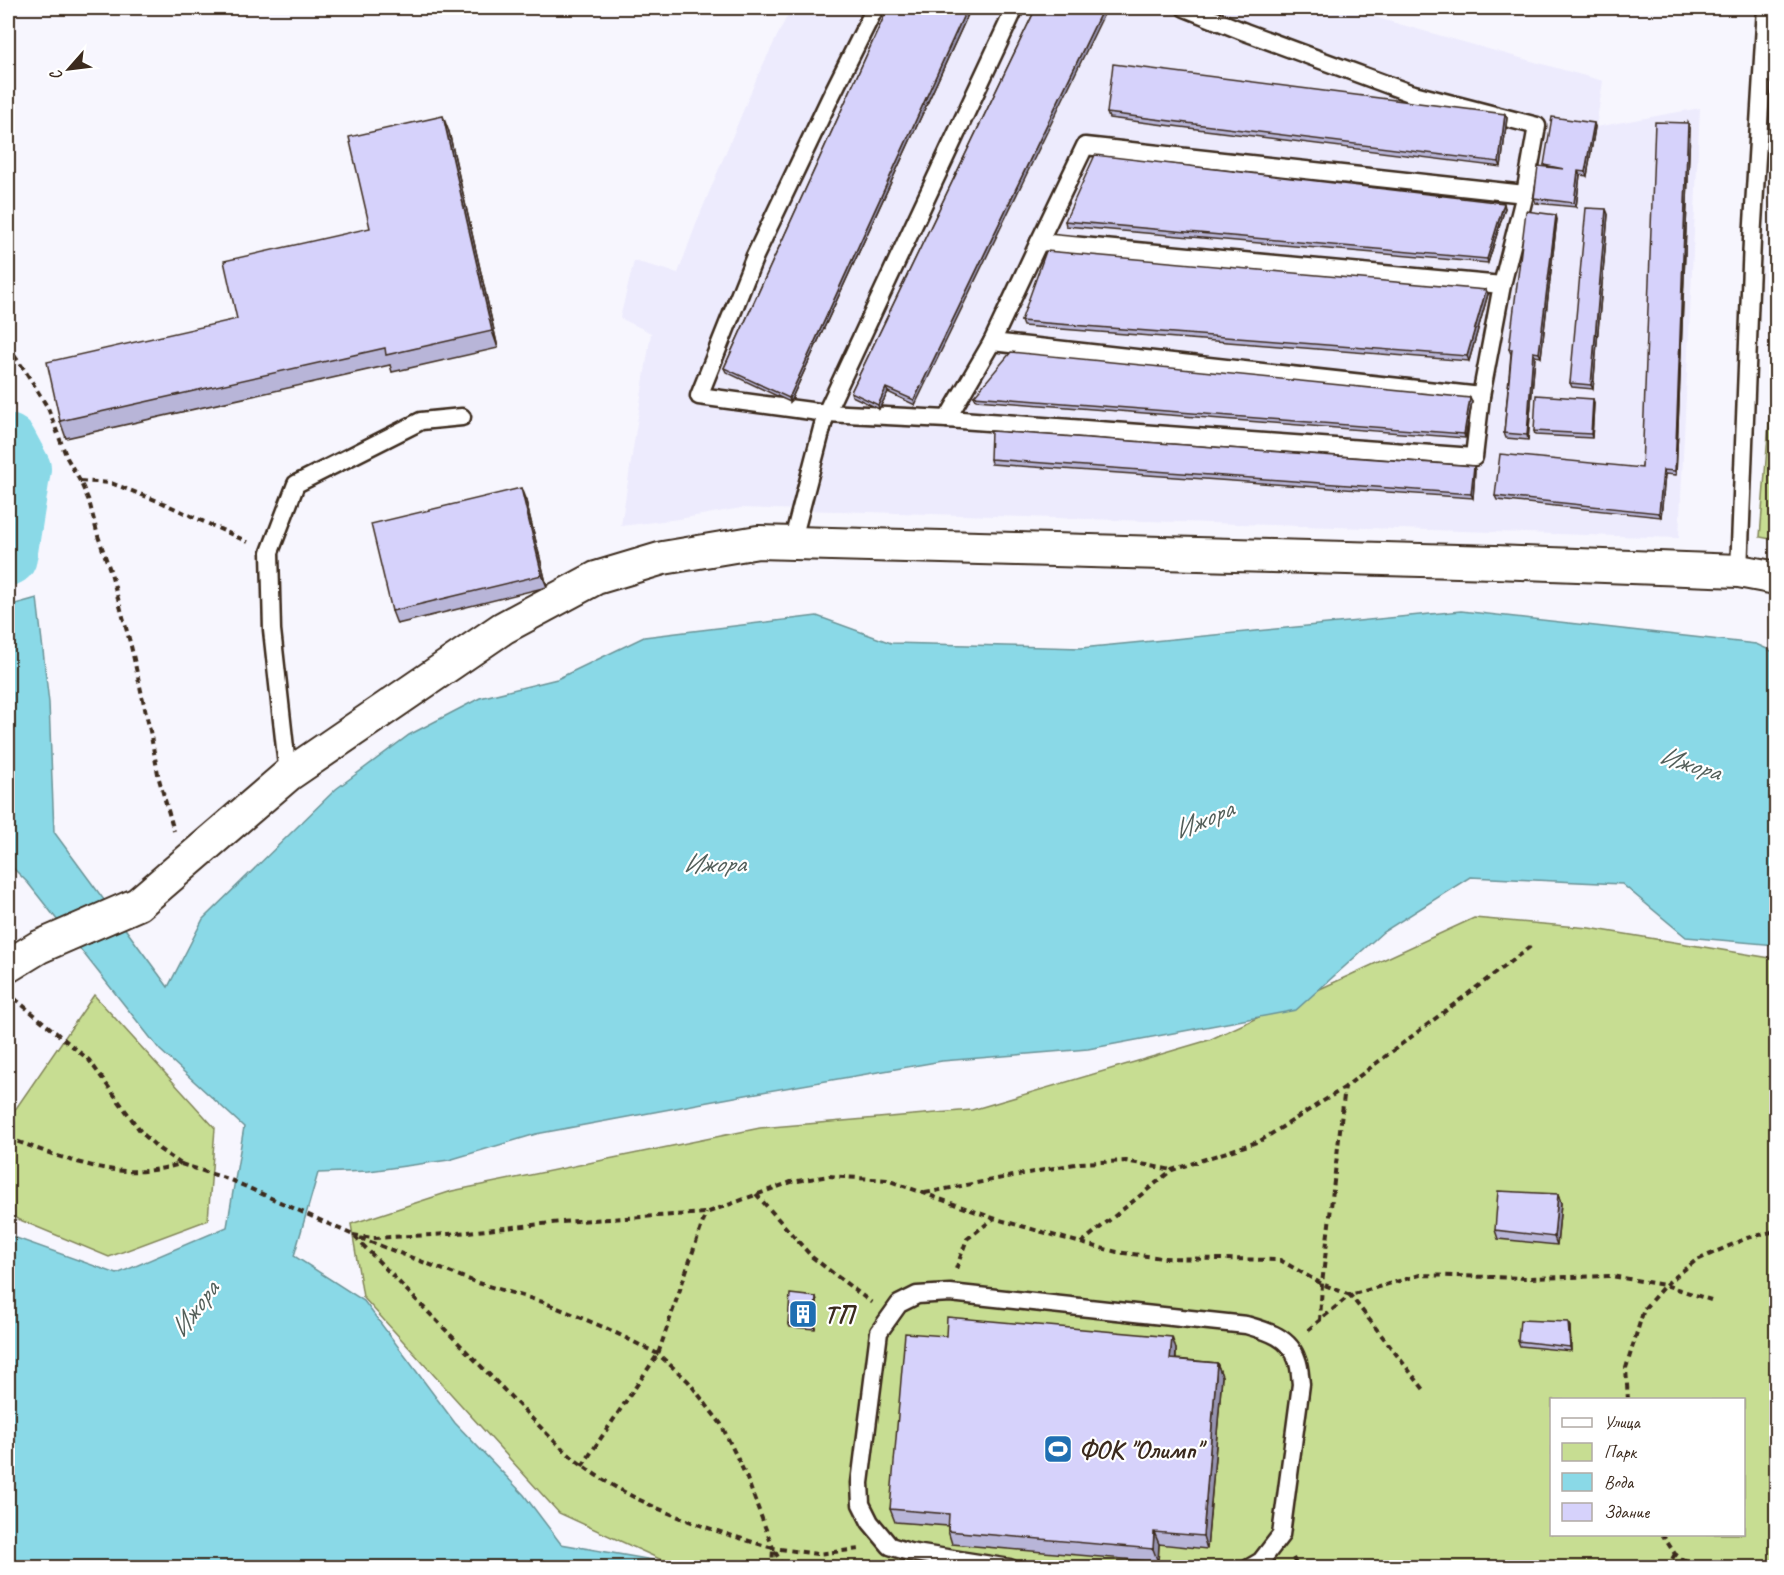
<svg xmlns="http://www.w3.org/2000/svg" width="1784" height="1575" font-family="Caveat,sans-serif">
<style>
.built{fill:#edebfd}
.green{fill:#c7dd92;stroke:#818458;stroke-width:1.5;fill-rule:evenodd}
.water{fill:#8ad9e7;stroke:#6a9397;stroke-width:1.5}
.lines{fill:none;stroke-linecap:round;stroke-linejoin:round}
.river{stroke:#8ad9e7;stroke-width:58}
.lane-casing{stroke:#3b2a1e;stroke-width:21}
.street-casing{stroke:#3b2a1e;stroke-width:36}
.path{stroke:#3b2a1e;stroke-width:4;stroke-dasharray:6 4.5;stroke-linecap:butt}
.lane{stroke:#fff;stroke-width:16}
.street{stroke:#fff;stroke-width:32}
.wall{fill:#b8b5d8;stroke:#3b2a1e;stroke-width:1.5}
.shaded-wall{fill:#9693b0;stroke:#3b2a1e;stroke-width:1.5}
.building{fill:#d6d2fb;stroke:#3b2a1e;stroke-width:1.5}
.labels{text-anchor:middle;stroke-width:4.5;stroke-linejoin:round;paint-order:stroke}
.poi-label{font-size:26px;font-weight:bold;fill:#3b2a1e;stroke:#fff;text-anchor:start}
.water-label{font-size:27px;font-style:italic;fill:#535f5a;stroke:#fff}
</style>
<rect width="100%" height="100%" fill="#f7f6fe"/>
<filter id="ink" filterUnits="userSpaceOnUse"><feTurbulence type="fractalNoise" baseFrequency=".0167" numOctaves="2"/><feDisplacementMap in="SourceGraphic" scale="12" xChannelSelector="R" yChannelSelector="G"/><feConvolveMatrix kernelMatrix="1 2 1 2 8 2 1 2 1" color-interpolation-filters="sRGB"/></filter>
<g filter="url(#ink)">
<!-- built -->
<path class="built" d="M791 8H1357L1381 19 1603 81 1596 127 1700 108 1679 538 741 508 679 519 621 526 651 333 620 318 634 261 678 273 698 219 758 75Z"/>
<!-- green -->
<g class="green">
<path d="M1776 333V540L1760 537Z"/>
<path d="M1474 918 1589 928 1776 959V1567H677L559 1513 363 1297 351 1224 452 1191 760 1128 972 1110 1209 1040ZM1552 1400H1744V1534H1552Z"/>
<path d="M94 995 215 1128 208 1220 109 1257 8 1215V1120Z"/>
</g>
<!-- water -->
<path class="water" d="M37 598 49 703 54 832 168 987 203 919 336 789 409 735 480 698 557 679 644 637 817 616 891 643 1081 648 1461 611 1756 644 1776 653V945L1686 937 1622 884 1470 877 1383 932 1296 1010 1088 1049 942 1061 751 1094 536 1134 449 1160 369 1171 318 1173 294 1256 364 1301 455 1423 524 1495 561 1544 658 1561 665 1567H8V1235L117 1274 227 1227 244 1127 160 1050 28 883 8 863V606Z"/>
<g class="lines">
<!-- river -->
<path class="river" d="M8 443 22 469 8 557"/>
<!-- lane casing -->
<g class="lane-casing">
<g id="lane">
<path d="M875 8 832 94 755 256 699 396 826 413 947 419 992 342 1481 396 1502 285 1039 242 1085 146 1525 194 1537 126 1410 93 1245 32 1185 8"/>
<path d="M1502 285 1525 194"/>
<path d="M992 342 1039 242"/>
<path d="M947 419 1474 457 1481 396"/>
<path d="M792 543 826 413 1015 8"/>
<path d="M1739 571 1752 240 1766 8"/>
<path d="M288 775 272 630 270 552 296 484 421 421 462 417"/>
<path d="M1010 1568 909 1552 890 1546 870 1522 861 1504 860 1483 879 1332 899 1304 917 1295 950 1293 1246 1325C1267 1331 1290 1337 1297 1360 1300 1367 1300 1377 1301 1384L1281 1535 1261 1561 1249 1568"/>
</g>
</g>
<!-- street casing -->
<g class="street-casing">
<path id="street" d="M8 966 39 947 138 904 288 775 503 628 596 578 663 558 758 542 1495 562 1739 571 1776 578"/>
</g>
<!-- path -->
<g class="path">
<path d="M8 347 24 369 48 408 67 458 80 481 89 501 98 536 111 573 131 646 150 731 159 779 174 831"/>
<path d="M80 481 111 483 163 503 248 542"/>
<path d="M8 1138C50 1153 98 1174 144 1171 156 1170 169 1167 181 1164L159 1149 141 1132 89 1060 14 998"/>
<path d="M181 1164 231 1180 353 1235 551 1438C562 1448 572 1458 583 1466 639 1507 707 1529 773 1548L784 1568"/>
<path d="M925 1193 1080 1163 1126 1161 1172 1170"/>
<path d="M756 1194 812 1257 872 1303"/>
<path d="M353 1235 373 1238 449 1234 561 1222 706 1213 791 1182 829 1176 887 1180 993 1218 1081 1243 1117 1252 1162 1258 1280 1260 1322 1284 1350 1295 1420 1275 1525 1278 1611 1276 1665 1285 1711 1300"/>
<path d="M360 1238 478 1283 543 1302 608 1329 658 1354 688 1381 721 1424 746 1476 773 1548 817 1554 860 1549"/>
<path d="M1081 1243 1172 1170 1260 1141 1344 1088"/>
<path d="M956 1269 967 1239 993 1219"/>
<path d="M1320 1321 1322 1284 1345 1087 1531 946"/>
<path d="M1308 1330 1350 1295 1425 1391"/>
<path d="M1628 1400 1626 1368 1644 1309 1665 1285 1695 1261 1747 1238 1776 1231"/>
<path d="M582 1466 658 1354 706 1213"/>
<path d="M1662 1534 1675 1554 1695 1568"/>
<path d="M1293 1558 1298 1568"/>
<path d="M772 1568 773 1549"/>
<path d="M1667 1568 1675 1554"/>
</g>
<!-- lane -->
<use href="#lane" class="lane"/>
<!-- street -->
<use href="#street" class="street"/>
</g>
<!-- wall -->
<g class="wall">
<path d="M888 8H971L790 402 726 372 724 368Z"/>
<path d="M1036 8 915 405 888 392 879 409 852 396 851 392Z"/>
<path d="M1107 113 1507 118 1501 167 1109 118Z"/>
<path d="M1688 123 1690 128 1676 475 1665 474 1661 517 1497 500 1495 496 1642 468Z"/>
<path d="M1595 127 1587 176 1580 175 1576 207 1536 203 1534 198 1545 167 1544 165Z"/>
<path d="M449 132 498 348 392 372 390 365 66 438 60 421 237 319 370 228Z"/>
<path d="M1505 208 1488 263 1066 226 1065 221Z"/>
<path d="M1608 214 1593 389 1572 387 1570 383Z"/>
<path d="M1557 219 1541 357 1535 356 1528 440 1506 438 1504 433 1511 354 1509 349Z"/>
<path d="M1486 290 1488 294 1469 361 1023 326 1021 321Z"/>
<path d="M974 396 1472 402 1465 438 976 400Z"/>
<path d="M1593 399 1594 403 1592 438 1535 435 1534 431Z"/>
<path d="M990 459 1475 470 1473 498 991 464Z"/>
<path d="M526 501 547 587 397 624 392 611Z"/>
<path d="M1558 1194 1561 1203 1557 1245 1498 1239 1495 1230Z"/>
<path d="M816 1297 817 1301 815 1329 790 1327 788 1323Z"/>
<path d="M1568 1322 1570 1327 1571 1351 1520 1346 1518 1341Z"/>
<path d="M946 1336 1176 1349V1359L1217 1363 1222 1376 1207 1549 1159 1544 1158 1562 952 1544 948 1531V1526L895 1522 890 1509Z"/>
</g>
<!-- shaded-wall -->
<g class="shaded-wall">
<path d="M967 8H971L790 402 789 398Z"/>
<path d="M1103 8H1107L915 405 914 400Z"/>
<path d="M1505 114 1507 118 1501 167 1499 162Z"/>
<path d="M443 116 449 132 498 348 492 331Z"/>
<path d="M1594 123 1595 127 1587 176 1585 172Z"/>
<path d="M1688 123 1690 128 1676 475 1675 471Z"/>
<path d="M1578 171 1580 175 1576 207 1574 203Z"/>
<path d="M1504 203 1505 208 1488 263 1487 259Z"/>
<path d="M1606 209 1608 214 1593 389 1591 385Z"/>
<path d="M1556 215 1557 219 1541 357 1539 353Z"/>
<path d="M1486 290 1488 294 1469 361 1467 356Z"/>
<path d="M1533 352 1535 356 1528 440 1527 435Z"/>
<path d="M886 388 888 392 879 409 878 405Z"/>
<path d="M1470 398 1472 402 1465 438 1464 434Z"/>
<path d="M1593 399 1594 403 1592 438 1591 434Z"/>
<path d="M1474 466 1475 470 1473 498 1471 494Z"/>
<path d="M1663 470 1665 474 1661 517 1659 513Z"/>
<path d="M521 488 526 501 547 587 542 575Z"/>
<path d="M1558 1194 1561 1203 1557 1245 1554 1237Z"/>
<path d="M816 1297 817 1301 815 1329 814 1325Z"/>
<path d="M1568 1322 1570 1327 1571 1351 1570 1347Z"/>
<path d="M1172 1337 1176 1349 1175 1372 1170 1359Z"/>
<path d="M1217 1363 1222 1376 1207 1549 1203 1536Z"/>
<path d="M1154 1532 1159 1544 1158 1562 1153 1549Z"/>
</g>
<!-- building -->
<g class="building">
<path d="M888 8H967L789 398 724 368Z"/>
<path d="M1036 8H1103L914 400 886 388 878 405 851 392Z"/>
<path d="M1113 64 1505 114 1499 162 1107 113Z"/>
<path d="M443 116 492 331 386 355 385 348 60 421 47 362 237 319 224 261 370 228 349 137Z"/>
<path d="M1552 117 1594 123 1585 172 1578 171 1574 203 1534 198 1538 166 1564 169 1544 165Z"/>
<path d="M1655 122 1688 123 1675 471 1663 470 1659 513 1495 496 1500 454 1642 468Z"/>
<path d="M1095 155 1504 203 1487 259 1065 221Z"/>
<path d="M1586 208 1606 209 1591 385 1570 383Z"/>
<path d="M1526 211 1556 215 1539 353 1533 352 1527 435 1504 433 1512 349H1509Z"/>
<path d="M1046 251 1486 290 1467 356 1021 321Z"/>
<path d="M1011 352 1470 398 1464 434 974 396Z"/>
<path d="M1536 395 1593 399 1591 434 1534 431Z"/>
<path d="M991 431 1474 466 1471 494 990 459Z"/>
<path d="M521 488 542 575 392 611 371 524Z"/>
<path d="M1498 1191 1558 1194 1554 1237 1495 1230Z"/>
<path d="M790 1294 816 1297 814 1325 788 1323Z"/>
<path d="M947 1317 1172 1337 1170 1359 1217 1363 1203 1536 1154 1532 1153 1549 948 1531 949 1514 890 1509 905 1333 946 1336Z"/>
<path d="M1520 1320 1568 1322 1570 1347 1518 1341Z"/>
</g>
</g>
<!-- icons -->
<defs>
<g id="building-square" transform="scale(1.5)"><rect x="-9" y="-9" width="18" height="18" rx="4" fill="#1f6fb2" stroke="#fff"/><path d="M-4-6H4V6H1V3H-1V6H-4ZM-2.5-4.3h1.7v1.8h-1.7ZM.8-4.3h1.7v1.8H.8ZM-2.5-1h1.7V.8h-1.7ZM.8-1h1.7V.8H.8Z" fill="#fff"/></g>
<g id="stadium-square" transform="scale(1.5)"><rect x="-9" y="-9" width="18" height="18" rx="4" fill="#1f6fb2" stroke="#fff"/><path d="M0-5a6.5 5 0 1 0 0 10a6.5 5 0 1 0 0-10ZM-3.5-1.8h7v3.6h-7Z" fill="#fff"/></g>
</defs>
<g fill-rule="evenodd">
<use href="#building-square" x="803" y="1314"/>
<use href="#stadium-square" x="1058" y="1449"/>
</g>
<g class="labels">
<!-- poi labels -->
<g class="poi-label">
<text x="824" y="1323">ТП</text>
<text x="1079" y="1458">ФОК "Олимп"</text>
</g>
<!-- water labels -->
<g class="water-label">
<text transform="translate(1690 763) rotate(17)" y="9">Ижора</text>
<text transform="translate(1203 819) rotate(-23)" y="9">Ижора</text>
<text x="714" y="872">Ижора</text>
<text transform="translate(194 1309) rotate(-53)" y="9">Ижора</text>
</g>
</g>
<!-- margin -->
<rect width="1784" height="1575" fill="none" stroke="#fff" stroke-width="30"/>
<rect x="15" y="15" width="1754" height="1545" fill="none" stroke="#3b2a1e" stroke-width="2" filter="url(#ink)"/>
<!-- legend -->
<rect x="1550" y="1398" width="195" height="138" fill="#ffffff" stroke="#b1aaa5" stroke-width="1.5"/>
<rect x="1562" y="1418" width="30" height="9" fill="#ffffff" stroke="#b1aaa5" stroke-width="1.5"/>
<text x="1604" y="1428" font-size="18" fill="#3b2a1e">Улица</text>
<rect x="1562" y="1443" width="30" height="18" fill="#c7dd92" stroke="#b1aaa5" stroke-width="1.5"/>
<text x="1604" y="1458" font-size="18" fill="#3b2a1e">Парк</text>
<rect x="1562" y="1473" width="30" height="18" fill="#8ad9e7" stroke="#b1aaa5" stroke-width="1.5"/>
<text x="1604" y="1488" font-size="18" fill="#3b2a1e">Вода</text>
<rect x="1562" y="1503" width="30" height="18" fill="#d6d2fb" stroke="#b1aaa5" stroke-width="1.5"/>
<text x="1604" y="1518" font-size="18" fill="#3b2a1e">Здание</text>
<!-- north arrow -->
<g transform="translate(69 69) rotate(242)" stroke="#ffffff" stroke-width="4.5" paint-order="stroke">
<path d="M0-4.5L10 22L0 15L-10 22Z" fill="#3b2a1e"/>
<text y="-9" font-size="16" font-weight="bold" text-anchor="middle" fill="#3b2a1e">С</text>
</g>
</svg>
